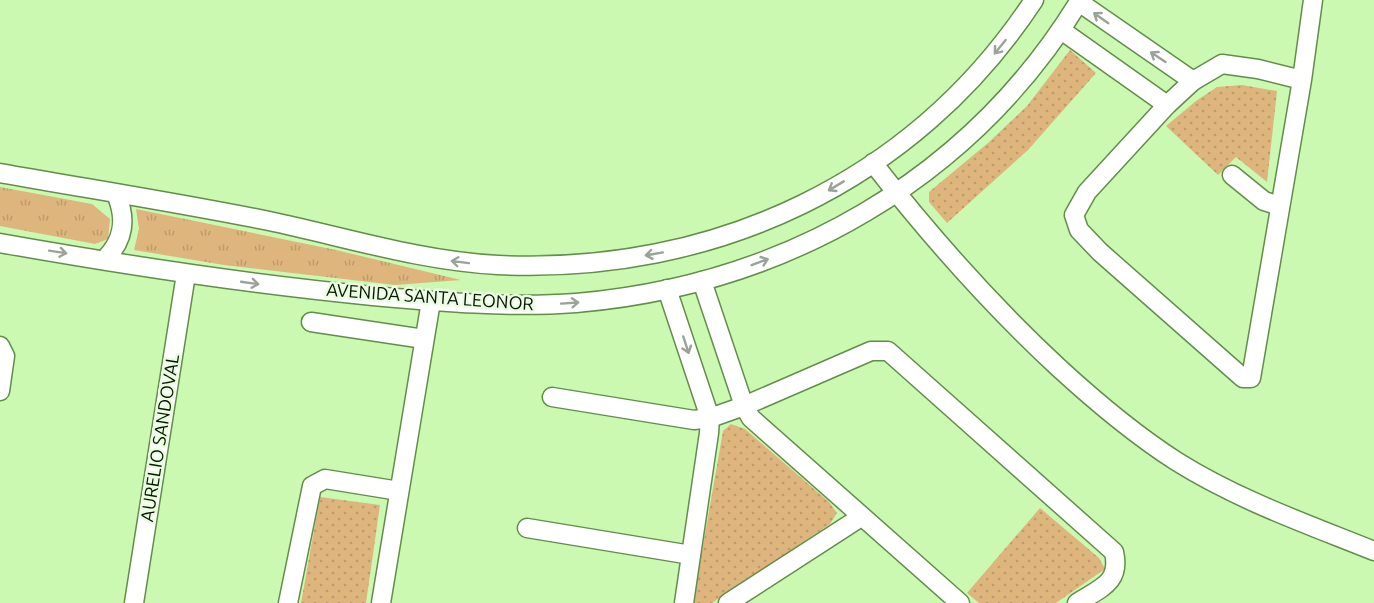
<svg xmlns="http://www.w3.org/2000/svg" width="1374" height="603" font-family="Ubuntu,sans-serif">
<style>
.grass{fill:url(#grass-tufts)}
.park{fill:url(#park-dots)}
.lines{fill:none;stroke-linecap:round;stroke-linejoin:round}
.street-casing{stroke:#638d4b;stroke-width:21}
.street{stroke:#fff;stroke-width:18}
.oneway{stroke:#9ba299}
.labels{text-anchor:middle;stroke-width:5;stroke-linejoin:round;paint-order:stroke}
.street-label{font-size:18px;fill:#061600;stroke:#eafde1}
</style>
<defs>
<pattern id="grass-tufts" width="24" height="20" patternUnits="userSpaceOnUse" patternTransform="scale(1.5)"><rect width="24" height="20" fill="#deb57d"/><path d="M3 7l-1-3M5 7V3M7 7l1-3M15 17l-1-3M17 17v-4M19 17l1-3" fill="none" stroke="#bd9b6a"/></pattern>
<pattern id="park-dots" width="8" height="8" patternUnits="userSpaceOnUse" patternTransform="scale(1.5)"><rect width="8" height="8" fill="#deb57d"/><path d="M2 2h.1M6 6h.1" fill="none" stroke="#bd9b6a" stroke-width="1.8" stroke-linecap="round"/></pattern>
</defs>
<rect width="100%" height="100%" fill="#cbf9b2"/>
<!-- grass -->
<g class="grass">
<path d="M0 187 92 204 110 219 108 239 95 244 0 226Z"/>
<path d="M136 209 336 250 461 280 395 285 224 265 134 250 139 229Z"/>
</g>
<!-- park -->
<g class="park">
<path d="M1070 50 1096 73 1028 150 947 223 929 202V192L988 143 1027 106Z"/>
<path d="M1242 85 1277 91 1267 182 1236 157 1218 175 1166 126 1196 101 1217 87Z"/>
<path d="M731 424 745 429 829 502 837 513 830 524 712 603H693L723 431Z"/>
<path d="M320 497 380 505 366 603H301Z"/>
<path d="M1040 508 1099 558 1105 569 1056 603H979L967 593Z"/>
</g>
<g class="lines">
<!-- street casing -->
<g class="street-casing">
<g id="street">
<path d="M1079 2 1193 81"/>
<path d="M1061 30 1167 105"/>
<path d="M1302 80 1258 69 1222 64 1193 81 1167 105 1087 192 1074 215 1079 230 1100 252 1243 378H1251L1302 80 1313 0"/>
<path d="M873 163C930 236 991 305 1059 368 1096 402 1134 434 1176 461 1238 500 1307 524 1374 551"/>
<path d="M0 173C90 189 180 203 269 221 345 237 420 261 498 265 714 275 914 182 1034 0"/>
<path d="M1232 175 1264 201 1280 206"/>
<path d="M0 243C124 265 248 284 373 296 441 302 509 308 576 303 785 285 970 180 1080 0"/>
<path d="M104 260C124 241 127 219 116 194"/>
<path d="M702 281 744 406 751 418 960 603"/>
<path d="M667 289 710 418 709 433 684 603"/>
<path d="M311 322 424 339"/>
<path d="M0 346 5 356 0 391"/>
<path d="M552 397 694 420 710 418 744 406 871 351H888L1114 552C1121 583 1100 588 1077 603"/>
<path d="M527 528 691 555"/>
<path d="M134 603 186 274"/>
<path d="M288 603 312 486 325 479 399 491"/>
<path d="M381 603 431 301"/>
<path d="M728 603 861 517"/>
</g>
</g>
<!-- street -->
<use href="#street" class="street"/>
</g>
<!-- one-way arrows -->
<defs><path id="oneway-shaft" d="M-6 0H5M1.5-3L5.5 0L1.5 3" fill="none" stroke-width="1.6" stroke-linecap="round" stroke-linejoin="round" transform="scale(1.5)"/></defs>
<g class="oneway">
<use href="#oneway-shaft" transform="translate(1101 18) rotate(-145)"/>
<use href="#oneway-shaft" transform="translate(1000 47) rotate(129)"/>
<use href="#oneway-shaft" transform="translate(1158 57) rotate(-146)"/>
<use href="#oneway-shaft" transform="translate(836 186) rotate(149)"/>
<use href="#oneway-shaft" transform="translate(58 252) rotate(9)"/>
<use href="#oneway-shaft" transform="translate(654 254) rotate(170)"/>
<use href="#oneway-shaft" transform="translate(460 262) rotate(-173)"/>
<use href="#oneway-shaft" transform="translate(760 262) rotate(-20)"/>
<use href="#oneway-shaft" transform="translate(250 283) rotate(8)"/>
<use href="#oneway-shaft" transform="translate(570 303) rotate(-4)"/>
<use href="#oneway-shaft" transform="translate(686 345) rotate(72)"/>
</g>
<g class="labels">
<!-- street labels -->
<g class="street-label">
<text transform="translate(430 297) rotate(4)" y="6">AVENIDA SANTA LEONOR</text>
<text transform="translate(160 438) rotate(-81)" y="6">AURELIO SANDOVAL</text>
</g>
</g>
</svg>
